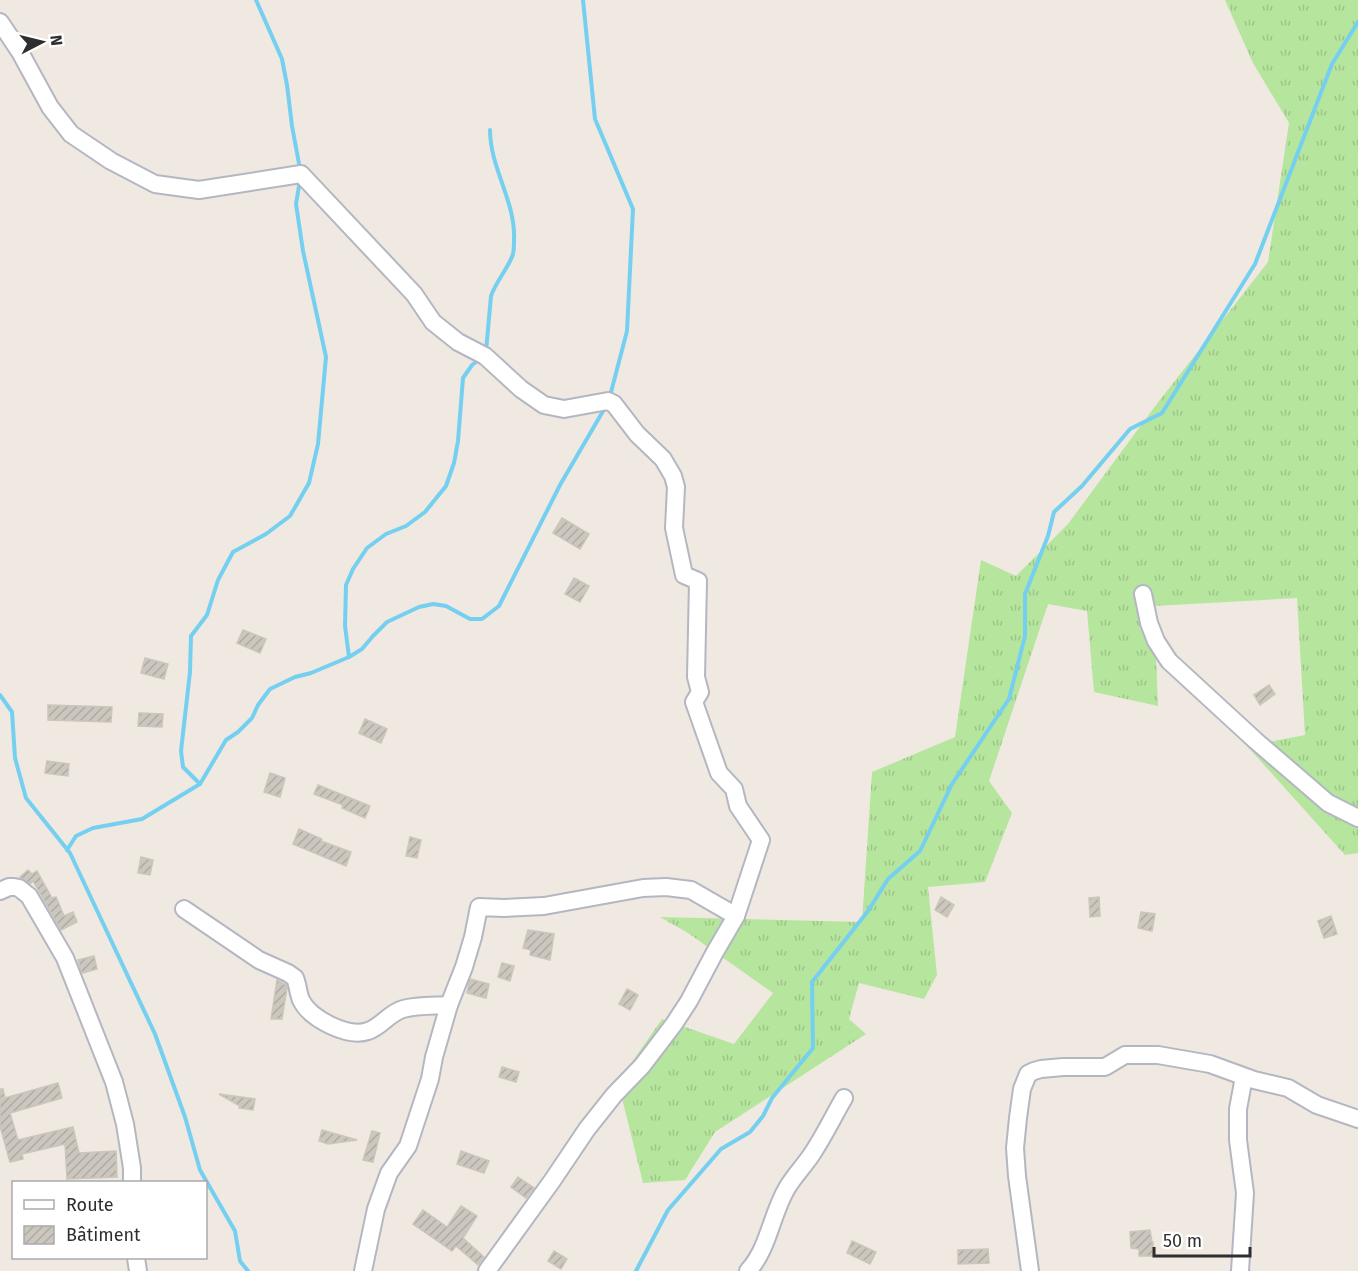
<svg xmlns="http://www.w3.org/2000/svg" width="1358" height="1271" font-family="'Fira Sans',sans-serif">
<style>
.grass{fill:url(#grass-tufts)}
.lines{fill:none;stroke-linecap:round;stroke-linejoin:round}
.stream{stroke:#75cff0;stroke-width:4}
.building{fill:url(#building-hatch);stroke:#cbc5ba;stroke-width:1.5}
.minor-casing{stroke:#b4b7c1;stroke-width:20}
.minor{stroke:#fff;stroke-width:16}
</style>
<defs>
<pattern id="grass-tufts" width="24" height="20" patternUnits="userSpaceOnUse" patternTransform="scale(1.5)"><rect width="24" height="20" fill="#b6e59e"/><path d="M3 7l-1-3M5 7V3M7 7l1-3M15 17l-1-3M17 17v-4M19 17l1-3" fill="none" stroke="#9dc588"/></pattern>
<pattern id="building-hatch" width="6" height="6" patternUnits="userSpaceOnUse" patternTransform="scale(1.5)"><rect width="6" height="6" fill="#cbc7bf"/><path d="M-1 1l2-2M0 6l6-6M5 7l2-2" fill="none" stroke="#afaba4"/></pattern>
</defs>
<rect width="100%" height="100%" fill="#efe9e1"/>
<!-- grass -->
<path class="grass" d="M1225 0H1358V853L1345 855 1247 746 1305 735 1297 598 1154 606 1158 706 1094 692 1087 611 1048 604 989 781 1012 813 985 882 928 887 937 975 924 999 859 983 849 1019 866 1034 715 1132 685 1180 643 1183 618 1082 662 1019 734 1044 773 993 688 933 660 917 862 922 872 772 955 737 981 560 1016 576 1068 524 1156 405 1268 262 1289 123 1253 63Z"/>
<g class="lines">
<!-- stream -->
<g class="stream">
<path d="M256 0 282 59 287 85 292 126 300 169"/>
<path d="M583 0 595 119 633 209 627 331 610 396"/>
<path d="M486 351 491 296C496 281 508 269 513 254 514 250 514 245 514 240 516 202 490 168 490 130"/>
<path d="M349 657 345 626 346 585 353 569 367 548 386 534 406 526 425 512 446 486 454 463 458 441 463 378 472 365 480 359"/>
<path d="M0 695 12 712 15 758 26 798 70 853 155 1034 185 1117 200 1170 235 1231 240 1261 248 1271"/>
<path d="M200 784 183 767 181 751 190 672 191 636 207 615 218 580 233 552 266 534 290 516 309 483 318 444 326 357 303 251 296 204 300 180"/>
<path d="M67 850 76 836 93 828 142 819 200 784 226 740 238 732 252 718 258 705 270 689 295 677 311 673 349 657 362 649 373 636 387 622 419 607 433 604 446 606 470 619H482L499 606 560 485 606 406"/>
<path d="M636 1271 668 1210 721 1149 750 1132 763 1116 772 1098 813 1048 812 982 868 911 888 879 920 851 952 784 1009 699 1025 636V594L1048 536 1054 512 1082 486 1130 429 1162 413 1255 264 1332 64 1358 22"/>
</g>
</g>
<!-- building -->
<g class="building">
<path d="M562 518 589 534 580 549 553 533Z"/>
<path d="M574 578 589 586 580 602 565 594Z"/>
<path d="M243 630 266 639 260 653 237 643Z"/>
<path d="M145 658 168 664 164 679 141 673Z"/>
<path d="M1269 685 1275 694 1260 705 1254 695Z"/>
<path d="M48 705 112 707 111 722 48 720Z"/>
<path d="M139 713 163 714 162 727 138 726Z"/>
<path d="M365 719 387 729 381 743 359 733Z"/>
<path d="M47 761 69 764 68 776 45 773Z"/>
<path d="M270 773 285 778 280 797 264 792Z"/>
<path d="M318 785 370 806 365 818 342 808 343 805 314 794Z"/>
<path d="M299 829 322 839 321 841 351 852 346 866 293 844Z"/>
<path d="M410 837 421 840 417 858 406 856Z"/>
<path d="M141 857 153 860 150 875 138 873Z"/>
<path d="M28 870 32 874 37 871 52 898 56 897 64 916 73 912 77 922 61 930 33 881 30 884 20 877Z"/>
<path d="M941 897 954 905 947 917 935 910Z"/>
<path d="M1099 897 1100 916 1090 917 1089 898Z"/>
<path d="M1141 912 1155 914 1152 931 1138 928Z"/>
<path d="M1331 916 1337 934 1324 938 1318 921Z"/>
<path d="M528 930 554 934 550 960 530 955 531 950 523 948Z"/>
<path d="M94 956 97 969 82 973 78 960Z"/>
<path d="M502 963 514 966 510 981 498 977Z"/>
<path d="M470 979 489 984 486 998 467 993Z"/>
<path d="M277 980 286 985 287 988 282 1019H271Z"/>
<path d="M627 989 638 995 630 1010 619 1004Z"/>
<path d="M502 1067 519 1072 516 1082 499 1077Z"/>
<path d="M58 1083 62 1098 10 1113 18 1140 73 1127 79 1153 116 1151 117 1177 67 1179 65 1144 22 1154 23 1159 10 1162 0 1126V1089H3L5 1098Z"/>
<path d="M219 1094 255 1099 253 1110 239 1108 240 1106Z"/>
<path d="M322 1130 357 1140 328 1144 319 1141Z"/>
<path d="M372 1131 380 1133 373 1162 363 1160Z"/>
<path d="M461 1151 489 1161 484 1173 457 1164Z"/>
<path d="M518 1177 534 1188 526 1198 511 1187Z"/>
<path d="M461 1206 477 1216 463 1238 484 1257 478 1265 456 1246 452 1251 413 1224 423 1210 447 1227Z"/>
<path d="M1150 1230 1152 1242H1153V1256H1139V1249L1131 1248 1130 1232Z"/>
<path d="M852 1241 876 1252 870 1264 847 1253Z"/>
<path d="M988 1249 989 1263 958 1264V1250Z"/>
<path d="M554 1251 567 1259 561 1269 548 1261Z"/>
</g>
<g class="lines">
<!-- minor casing -->
<g class="minor-casing">
<g id="minor">
<path d="M0 22 20 52 50 107 71 134 111 161 155 184 199 190 301 174 414 294 433 322 458 342 485 356 521 389 544 405 564 409 608 401 614 404 637 434 663 459 673 476 676 487 674 528 684 575 698 581 696 677 700 692 694 702 719 773 734 789 738 806 761 840 736 916 715 952 689 1001 674 1024 642 1066 614 1095 587 1129 552 1181 487 1271"/>
<path d="M1143 594 1149 623 1156 641 1169 661 1256 741 1328 803 1358 818"/>
<path d="M0 891 9 887H14L19 888 29 896 65 958 114 1082 125 1124 132 1168V1182"/>
<path d="M184 909 259 960 288 973 295 978C298 985 298 993 301 1000 310 1019 348 1038 368 1031 381 1027 389 1013 403 1009 418 1005 434 1006 449 1005"/>
<path d="M136 1258 138 1271"/>
<path d="M363 1271 376 1209 389 1173 408 1146 430 1079 434 1057 449 1005 464 967 473 937 479 907 504 908 544 906 643 888 666 887 691 890 736 916"/>
<path d="M748 1271C769 1248 771 1215 787 1188 794 1176 804 1166 812 1154 824 1136 833 1117 844 1098"/>
<path d="M1030 1271 1017 1176 1015 1148 1018 1118 1022 1089 1028 1074 1034 1071 1041 1069 1063 1067H1105L1125 1055H1158L1210 1064 1254 1080 1288 1088 1317 1105 1358 1119"/>
<path d="M1240 1271 1245 1193 1238 1140V1109L1244 1077"/>
</g>
</g>
<!-- minor -->
<use href="#minor" class="minor"/>
</g>
<!-- legend -->
<rect x="12" y="1181" width="195" height="78" fill="#ffffff" stroke="#ababab" stroke-width="1.5"/>
<rect x="24" y="1200" width="30" height="9" fill="#ffffff" stroke="#ababab" stroke-width="1.5"/>
<text x="66" y="1211" font-size="18" fill="#2e2e2e">Route</text>
<rect x="24" y="1226" width="30" height="18" fill="url(#building-hatch)" stroke="#ababab" stroke-width="1.5"/>
<text x="66" y="1241" font-size="18" fill="#2e2e2e">Bâtiment</text>
<!-- north arrow -->
<g transform="translate(42 42) rotate(83)" stroke="#ffffff" stroke-width="4.5" paint-order="stroke">
<path d="M0-4.5L10 22L0 15L-10 22Z" fill="#2e2e2e"/>
<text y="-9" font-size="16" font-weight="bold" text-anchor="middle" fill="#2e2e2e">N</text>
</g>
<!-- scale -->
<path d="M1154 1247v9h96v-9" fill="none" stroke="#2e2e2e" stroke-width="3"/>
<text x="1163" y="1247" font-size="18" fill="#2e2e2e" stroke="#ffffff" stroke-width="4.5" paint-order="stroke">50 m</text>
</svg>
